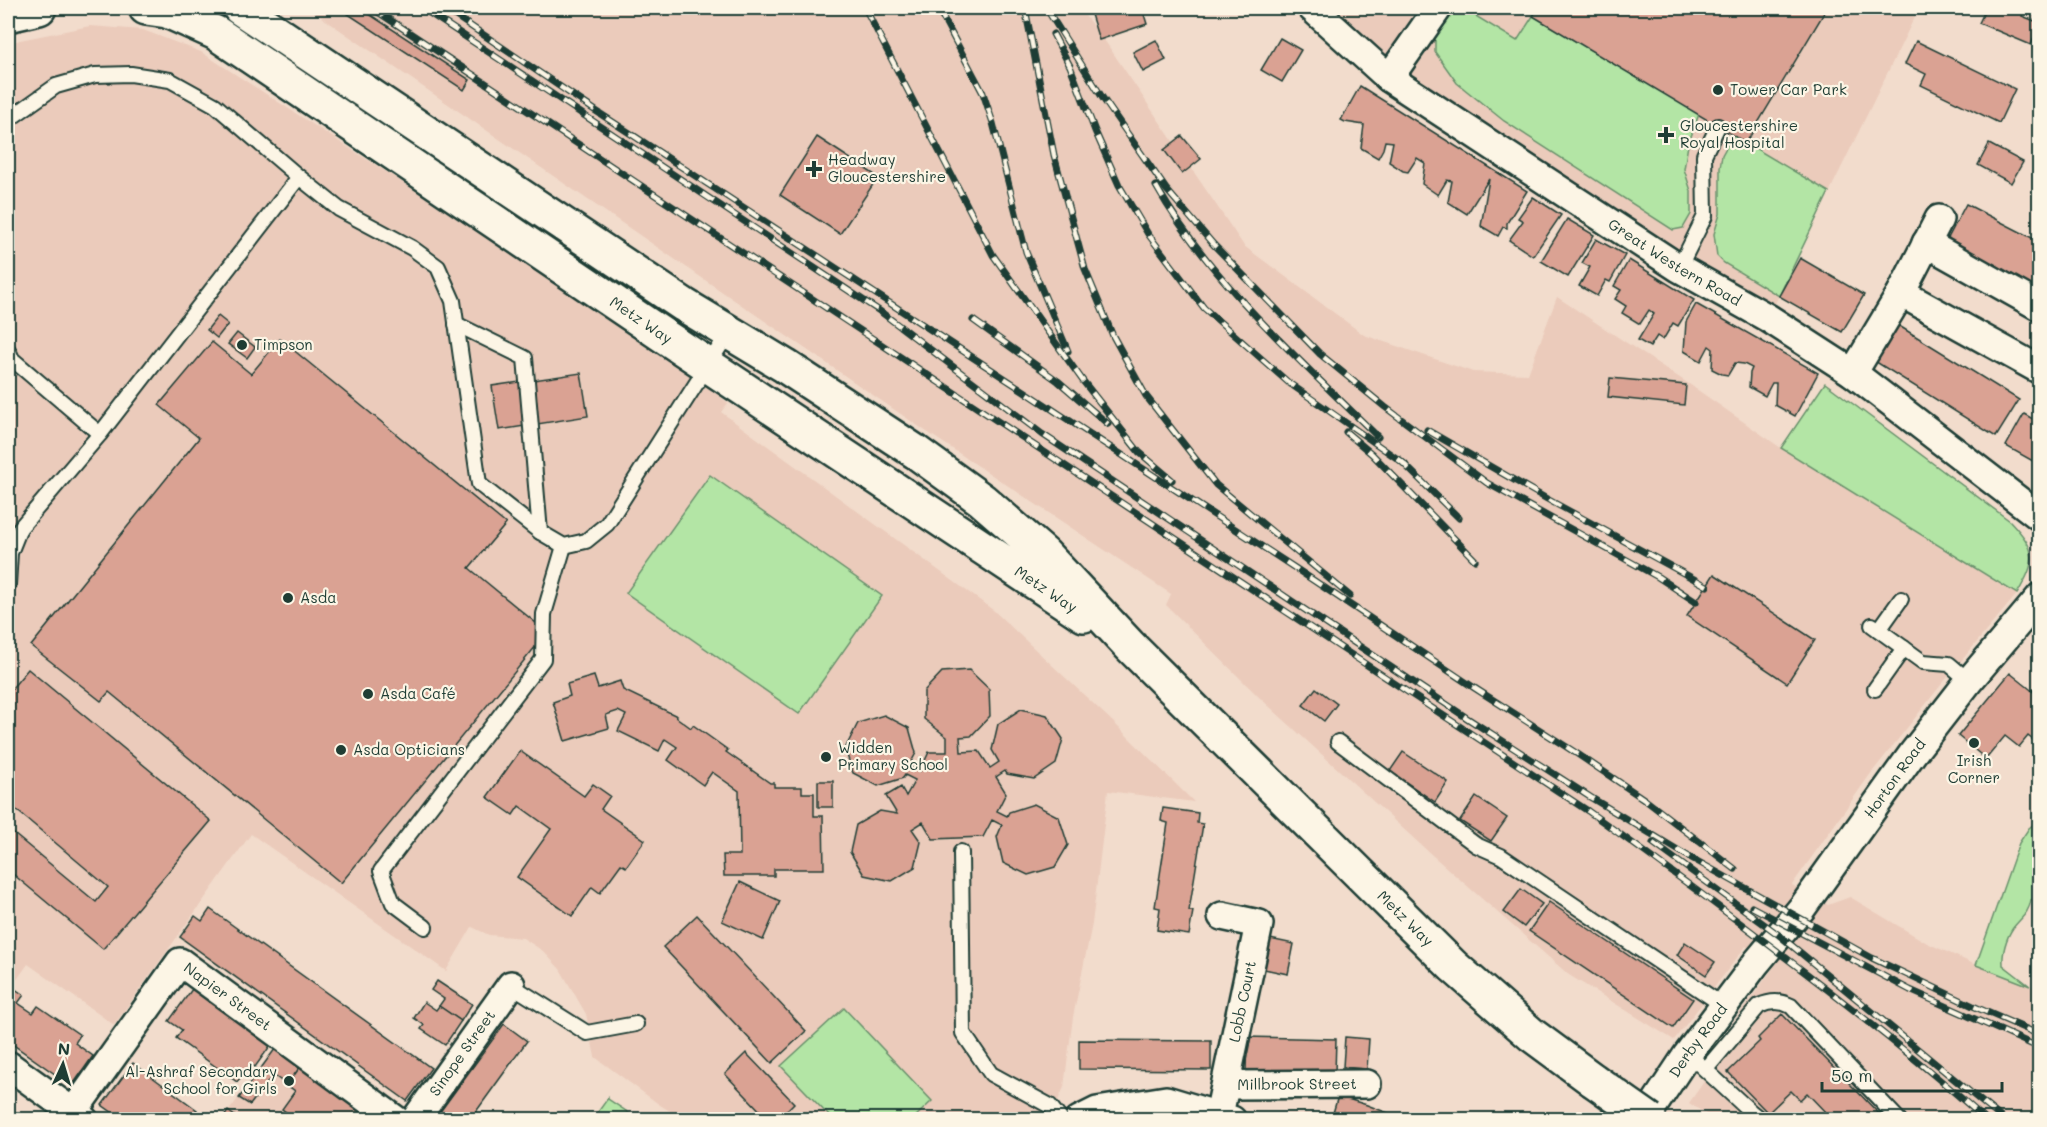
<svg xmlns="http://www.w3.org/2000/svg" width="2047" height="1127" font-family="Mali,sans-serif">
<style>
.built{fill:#ebcbbb}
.green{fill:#b3e5a5;stroke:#69916c;stroke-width:1.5}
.building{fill:#daa293;stroke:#1f3d34;stroke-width:1.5}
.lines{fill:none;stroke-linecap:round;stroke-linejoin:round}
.lane-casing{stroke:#1f3d34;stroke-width:18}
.street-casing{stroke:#1f3d34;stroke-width:32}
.primary-casing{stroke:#1f3d34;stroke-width:38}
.lane{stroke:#fcf5e5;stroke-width:14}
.street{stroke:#fcf5e5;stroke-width:27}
.primary{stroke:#fcf5e5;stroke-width:33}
.rail-casing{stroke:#1f3d34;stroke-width:7}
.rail{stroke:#fcf5e5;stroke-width:4.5;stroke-dasharray:14;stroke-linecap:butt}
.primary-bridge-casing{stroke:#1f3d34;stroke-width:38;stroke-linecap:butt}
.primary-bridge{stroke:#fcf5e5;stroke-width:33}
.poi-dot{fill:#1f3d34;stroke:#fcf5e5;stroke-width:2}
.labels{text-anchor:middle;stroke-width:4.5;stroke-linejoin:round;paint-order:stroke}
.poi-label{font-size:15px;fill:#1f3d34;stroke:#fcf5e5;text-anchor:start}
.street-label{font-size:15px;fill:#1f3d34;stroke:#fcf5e5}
</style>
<rect width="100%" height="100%" fill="#f2dccc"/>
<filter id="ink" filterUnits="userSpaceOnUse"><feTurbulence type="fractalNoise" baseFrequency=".0167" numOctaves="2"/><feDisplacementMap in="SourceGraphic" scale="12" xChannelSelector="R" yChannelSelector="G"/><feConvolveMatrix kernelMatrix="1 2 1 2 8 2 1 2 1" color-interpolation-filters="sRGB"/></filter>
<g filter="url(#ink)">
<!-- built -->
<g class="built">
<path d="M308 8H1079L1107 44 1244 246 1364 335 1473 372 1528 374 1557 297 1689 384 1781 448 2017 594 1941 685 1869 776 1792 885 1828 905 1850 897 1927 943 1976 965 2039 989V1119H1714L1689 1103 1710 1073 1713 1051 1774 967 1746 946 1674 1040 1569 975 1432 855 1260 698 1166 605 1171 594 927 432Z"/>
<path d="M1312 8H1919L1768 318 1679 268Z"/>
<path d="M90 26 143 30 201 52 638 335 728 403 721 412 993 610 1113 722 1194 802 1108 791 1092 924 1073 1017 1064 1087 1050 1119H683L660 1105 595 1057 586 1014 560 969 543 951 523 938 489 935 472 927 446 971 251 834 114 1025 28 964 8 992V44L20 40Z"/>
<path d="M278 1045 379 1120H222Z"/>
</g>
<!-- green -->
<g class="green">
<path d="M1452 8H1471L1469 12 1517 41 1533 16 1699 114 1688 145 1684 169 1691 191V214L1683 228 1673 230 1504 121 1457 83 1435 52V38Z"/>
<path d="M1733 135 1829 192 1779 296 1724 263 1717 256 1714 234 1720 214V168L1722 155Z"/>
<path d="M1825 383 2010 521C2038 551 2037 560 2017 594L1781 448Z"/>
<path d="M710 475 882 596 799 714 626 593Z"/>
<path d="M2039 820V895L2031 900C2029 913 2021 918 2013 928 2006 938 2002 953 2003 965L2030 986 1976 965 2019 843 2029 828Z"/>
<path d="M844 1008 932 1101 913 1119H832L781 1066Z"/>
<path d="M608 1098V1099L638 1119H593Z"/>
</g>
<!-- building -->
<g class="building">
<path d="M339 8H360L470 80 464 90Z"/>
<path d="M1089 8H1142L1147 24 1099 40Z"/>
<path d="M1538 8H1827L1746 143 1533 16Z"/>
<path d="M1986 8H2025L2022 16 2040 23 2031 45 1979 23Z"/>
<path d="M1280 38 1301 50 1282 82 1261 70Z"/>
<path d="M1156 40 1166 60 1143 72 1133 52Z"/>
<path d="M1916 41 2015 89 1999 123 1921 85 1926 74 1905 64Z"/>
<path d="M1360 86 1527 191 1507 223V228L1503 227 1498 236 1481 226 1489 179 1467 214 1448 202 1452 181 1447 180 1438 195 1422 184 1425 163 1417 158 1408 172 1403 171 1389 162 1393 142 1385 141 1383 149 1378 158 1361 148 1364 125 1345 122 1341 120Z"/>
<path d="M1182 136 1201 159 1182 174 1164 150Z"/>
<path d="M817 137 878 177 840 234 780 195Z"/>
<path d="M1989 144 2023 162 2011 183 1978 165Z"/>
<path d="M1533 197 1561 215 1533 256 1509 240 1523 221 1518 218Z"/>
<path d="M1966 204 2040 242V291L1946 242Z"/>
<path d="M1567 219 1594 235 1568 277 1541 261Z"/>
<path d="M1596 239 1625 255 1610 282 1606 280 1597 296 1579 286 1590 267 1582 263Z"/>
<path d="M1800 258 1864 295 1842 332 1779 296Z"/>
<path d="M1629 260 1694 300 1678 326 1673 323 1663 340 1657 336 1650 347 1638 340 1654 314 1649 310 1640 324 1622 313 1626 306 1615 299 1621 290 1614 286Z"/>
<path d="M1696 304 1818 373 1795 416 1775 405 1776 383H1772L1765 396 1749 387 1750 373 1752 368 1744 364 1735 363 1728 375 1722 374 1712 369 1713 349 1709 346 1701 361 1684 351 1686 322Z"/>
<path d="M218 316 228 324 217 338 207 330Z"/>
<path d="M1896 324 2019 400 1996 437 1873 360Z"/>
<path d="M237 333 255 347 247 358 228 344Z"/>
<path d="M280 339 506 524 469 568 542 628 541 640 341 883 109 692 101 701 31 646 199 438 159 405 212 342 251 374Z"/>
<path d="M581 373 588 416 499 430 492 386Z"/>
<path d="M1610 378 1686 385 1684 405 1608 397Z"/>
<path d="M2024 414 2040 423V465L2006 446Z"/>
<path d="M1714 574 1815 640 1787 683 1687 616Z"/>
<path d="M28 669 211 821 103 949 8 870V829L96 902 108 887 8 803V693Z"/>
<path d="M969 670 989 689 990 716 971 736 960 737 961 752 979 751 990 768 999 762 992 750 998 724 1021 709 1047 715 1063 739 1056 764 1034 779 1007 774 1005 771 996 777 1006 793 997 811 1007 816 1009 812 1034 804 1059 817 1068 845 1055 867 1028 875 1003 863 997 837 1002 825 992 820 983 837 933 839 923 822 912 829 921 842 915 867 892 881 864 875 850 852 856 825 880 811 897 814 886 796 901 787 906 796 915 780 905 775 903 778 878 786 853 773 845 749 858 723 884 715 909 728 916 753 909 766 920 771 929 752H947V737L924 719V691L942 672Z"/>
<path d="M2010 673 2040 697V755L2033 750 2038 744 2028 736 2019 747 2005 736 1986 759 1958 736Z"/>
<path d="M594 676 598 688 620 681 623 690 677 716 676 717 691 728 693 725 728 750 726 752 770 783H774V787H802V793H814V816H823L824 869H774V876H724L723 855H740L739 791 712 772 703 785 668 760 677 747 665 739 659 751 618 731 626 715 618 711 606 715 609 728 565 741 553 702 570 696 567 684Z"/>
<path d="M2040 682V697L2032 691Z"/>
<path d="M1316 688 1337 704 1324 721 1303 705Z"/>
<path d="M520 751 584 796 593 784 610 796 601 809 645 840 626 867 621 864 600 893 592 887 572 916 517 877 551 829 519 806 513 815 487 797Z"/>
<path d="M1403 752 1448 782 1435 802 1390 771Z"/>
<rect x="818" y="781" width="15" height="26"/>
<path d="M1476 797 1507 818 1491 841 1460 821Z"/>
<path d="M1163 808 1198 813 1197 823 1203 824 1189 911H1193L1189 935 1157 930 1160 908 1155 907 1168 823 1161 821Z"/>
<path d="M740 882 780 901 763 940 722 921Z"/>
<path d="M1521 889 1542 904 1524 927 1504 912Z"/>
<path d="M1549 902 1693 999 1673 1028 1529 931Z"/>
<path d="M210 909 431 1068 407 1101 180 937 195 916 202 921Z"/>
<path d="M697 915 806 1031 772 1063 663 947Z"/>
<path d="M1270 939 1294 944 1288 974 1264 969Z"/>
<path d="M1685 942 1715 962 1706 975 1677 955Z"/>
<path d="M437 981 472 1004 461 1021 439 1006 444 999 431 990Z"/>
<path d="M195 985 273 1042 255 1067 251 1064 237 1082 176 1038 182 1030 169 1021Z"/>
<path d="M15 989 24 995 18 1003 33 1013 38 1006 80 1035 75 1043 93 1056 72 1086 8 1041V999Z"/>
<path d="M424 1002 436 1010 439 1006 461 1021 445 1045 421 1029 424 1025 414 1018Z"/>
<path d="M1782 1014 1885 1120H1826L1829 1116 1807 1093 1800 1100 1791 1091 1768 1113 1728 1072 1760 1041 1758 1038Z"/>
<path d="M504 1024 527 1041 470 1120H434Z"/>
<path d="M1247 1037 1336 1039 1335 1073 1246 1070Z"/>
<path d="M1345 1037 1369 1039 1367 1069 1343 1067Z"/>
<path d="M1079 1040 1211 1041V1070L1079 1069Z"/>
<path d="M278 1045 303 1063 287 1085 273 1075 250 1105 239 1098Z"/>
<path d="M746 1053 794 1103 777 1120H769L725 1074Z"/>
<path d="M133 1063 197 1110 190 1120H123L102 1105Z"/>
<path d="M303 1063 379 1120H297L282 1109 295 1091 287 1085Z"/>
<path d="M1338 1096 1367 1105 1406 1120H1331Z"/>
<path d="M228 1111 240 1120H222Z"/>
</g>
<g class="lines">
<!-- lane casing -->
<g class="lane-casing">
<g id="lane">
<path d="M8 120 56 86 95 75 131 74 170 80 215 105 299 177"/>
<path d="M1679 268 1705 216 1704 155 1718 126"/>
<path d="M456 324 525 358 540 532"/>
<path d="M8 350 12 359 100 434"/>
<path d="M8 585 10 553 20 528 100 434 299 177 339 209 412 248 438 267 453 301 479 484 540 532 564 546 586 541 607 524 729 332"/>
<path d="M1872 625 1923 662 1949 664 1969 681"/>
<path d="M1879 630 1901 599"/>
<path d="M1875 689 1904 648"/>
<path d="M1338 742 1476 845 1501 856 1724 1006"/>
<path d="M961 852 963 1033 991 1074 1050 1106 1061 1120"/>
<path d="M425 927 393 903 381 871 543 659 544 614 564 546"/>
<path d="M511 985 587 1033 636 1024"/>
<path d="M1698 1063 1751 1112 1761 1120"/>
<path d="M1706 1069 1759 1006C1770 1001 1780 1000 1791 1006L1899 1120"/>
</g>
</g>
<!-- street casing -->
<g class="street-casing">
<g id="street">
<path id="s1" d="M1312 8 1389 78 1679 268 1768 318 1853 373 2040 517"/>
<path d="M1389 78 1438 8"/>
<path d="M1926 243 2040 307"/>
<path d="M1901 293 2040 370"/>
<path d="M1853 373 1901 293 1939 219"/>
<path d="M8 1065 84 1120"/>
<path id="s2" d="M1227 1085 1367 1084"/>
<path id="s3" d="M73 1112 180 962 396 1120"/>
<path id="s4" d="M1219 1115 1259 924 1222 916"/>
<path id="s5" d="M415 1120 511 985"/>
<path d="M1079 1120 1097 1111 1166 1100 1232 1120"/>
<path id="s6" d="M1644 1120 1687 1055 1756 963 1802 908 1913 753 1969 681 2040 597"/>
</g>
</g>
<!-- primary casing -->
<g class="primary-casing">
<g id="primary">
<path id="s7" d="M146 8 167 11 216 33 664 336 1084 615"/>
<path id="s8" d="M240 8 684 305 785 366 916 452 982 500 1044 554 1130 646 1453 966 1532 1035 1593 1080"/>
<path d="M8 15 39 8"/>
</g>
</g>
<!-- lane -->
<use href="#lane" class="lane"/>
<!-- street -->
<use href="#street" class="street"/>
<!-- primary -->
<use href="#primary" class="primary"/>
<!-- rail casing -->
<g class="rail-casing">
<g id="rail">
<path d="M372 8 1588 811C1669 869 1749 929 1828 990 1882 1032 1935 1074 1986 1120"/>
<path d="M422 8 881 312 1042 434 1467 718 1590 797 1686 855 1872 958 1973 1006 2040 1035"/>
<path d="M444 8 596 111 1298 570 1473 687 1576 753 1644 799 1735 869"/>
<path d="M865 8 993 255 1083 381 1139 452 1172 480"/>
<path d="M938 8 983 93 993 123 1026 252 1068 351"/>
<path d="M1025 8 1054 155 1085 269 1113 336 1146 396 1216 485 1350 596"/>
<path d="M1046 8 1102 97 1166 189 1213 244 1320 354 1385 407 1487 483 1658 577 1696 602"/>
<path d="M1053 34 1070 66 1095 131 1119 185 1148 234 1204 308 1289 383 1405 464"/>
<path d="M1156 186C1209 280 1302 362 1378 437"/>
<path d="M973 320 1058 381 1108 424"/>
<path d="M1427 430 1547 499 1707 586"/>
<path d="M1346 432 1372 454 1475 560"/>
<path d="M1399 459 1459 518"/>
<path d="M1653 843 1779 935 2004 1120"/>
<path d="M1752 907 1910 990 2040 1048"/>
</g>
</g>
<!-- rail -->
<use href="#rail" class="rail"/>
<!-- primary-bridge casing -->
<g class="primary-bridge-casing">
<path id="primary-bridge" d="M1593 1080 1650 1120"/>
</g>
<!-- primary-bridge -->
<use href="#primary-bridge" class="primary-bridge"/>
</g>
</g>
<!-- markers -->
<g class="poi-dot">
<circle cx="1718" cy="90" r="6"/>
<path d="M1663 126h6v6h6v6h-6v6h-6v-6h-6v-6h6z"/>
<path d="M811 160h6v6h6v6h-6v6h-6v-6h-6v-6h6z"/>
<circle cx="242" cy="345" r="6"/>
<circle cx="288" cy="598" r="6"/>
<circle cx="368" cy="694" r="6"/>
<circle cx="1974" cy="743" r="6"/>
<circle cx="341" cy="750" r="6"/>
<circle cx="826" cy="757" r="6"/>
<circle cx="289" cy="1081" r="6"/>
</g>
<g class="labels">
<!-- poi labels -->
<g class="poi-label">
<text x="1730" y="95">Tower Car Park</text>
<text x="1680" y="131">Gloucestershire<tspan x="1680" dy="17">Royal Hospital</tspan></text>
<text x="828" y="165">Headway<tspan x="828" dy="17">Gloucestershire</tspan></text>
<text x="254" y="350">Timpson</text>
<text x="300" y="603">Asda</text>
<text x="380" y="699">Asda Café</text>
<text x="838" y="753">Widden<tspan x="838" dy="17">Primary School</tspan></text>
<text x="353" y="755">Asda Opticians</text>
<text x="1974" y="766" text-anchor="middle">Irish<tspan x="1974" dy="17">Corner</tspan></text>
<text x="277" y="1077" text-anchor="end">Al-Ashraf Secondary<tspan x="277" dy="17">School for Girls</tspan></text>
</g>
<!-- street labels -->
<g class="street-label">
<text dy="5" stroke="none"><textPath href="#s1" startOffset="444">Great Western Road</textPath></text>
<text dy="5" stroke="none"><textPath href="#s7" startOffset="588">Metz Way</textPath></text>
<text dy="5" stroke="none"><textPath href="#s7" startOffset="1074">Metz Way</textPath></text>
<text dy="5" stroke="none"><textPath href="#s6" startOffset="424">Horton Road</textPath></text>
<text dy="5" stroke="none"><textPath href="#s8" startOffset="1486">Metz Way</textPath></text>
<text dy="5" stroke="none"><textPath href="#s3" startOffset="243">Napier Street</textPath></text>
<text dy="5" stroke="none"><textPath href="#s4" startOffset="116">Lobb Court</textPath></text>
<text dy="5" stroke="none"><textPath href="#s6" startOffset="96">Derby Road</textPath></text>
<text dy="5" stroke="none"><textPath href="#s5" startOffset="82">Sinope Street</textPath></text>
<text dy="5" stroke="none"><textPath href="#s2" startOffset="70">Millbrook Street</textPath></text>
</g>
</g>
<!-- margin -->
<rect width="2047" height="1127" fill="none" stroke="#fcf5e5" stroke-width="30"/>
<rect x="15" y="15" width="2017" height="1097" fill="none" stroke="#1f3d34" stroke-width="2" filter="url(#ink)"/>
<!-- north arrow -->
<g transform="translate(63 1064) rotate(4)" stroke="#fcf5e5" stroke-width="4.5" paint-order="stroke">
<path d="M0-4.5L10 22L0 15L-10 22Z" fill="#1f3d34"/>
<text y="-9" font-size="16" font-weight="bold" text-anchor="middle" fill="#1f3d34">N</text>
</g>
<!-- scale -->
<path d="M1822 1082v9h180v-9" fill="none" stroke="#1f3d34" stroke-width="3"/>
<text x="1831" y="1082" font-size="18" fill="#1f3d34" stroke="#fcf5e5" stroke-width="4.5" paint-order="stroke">50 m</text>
</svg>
